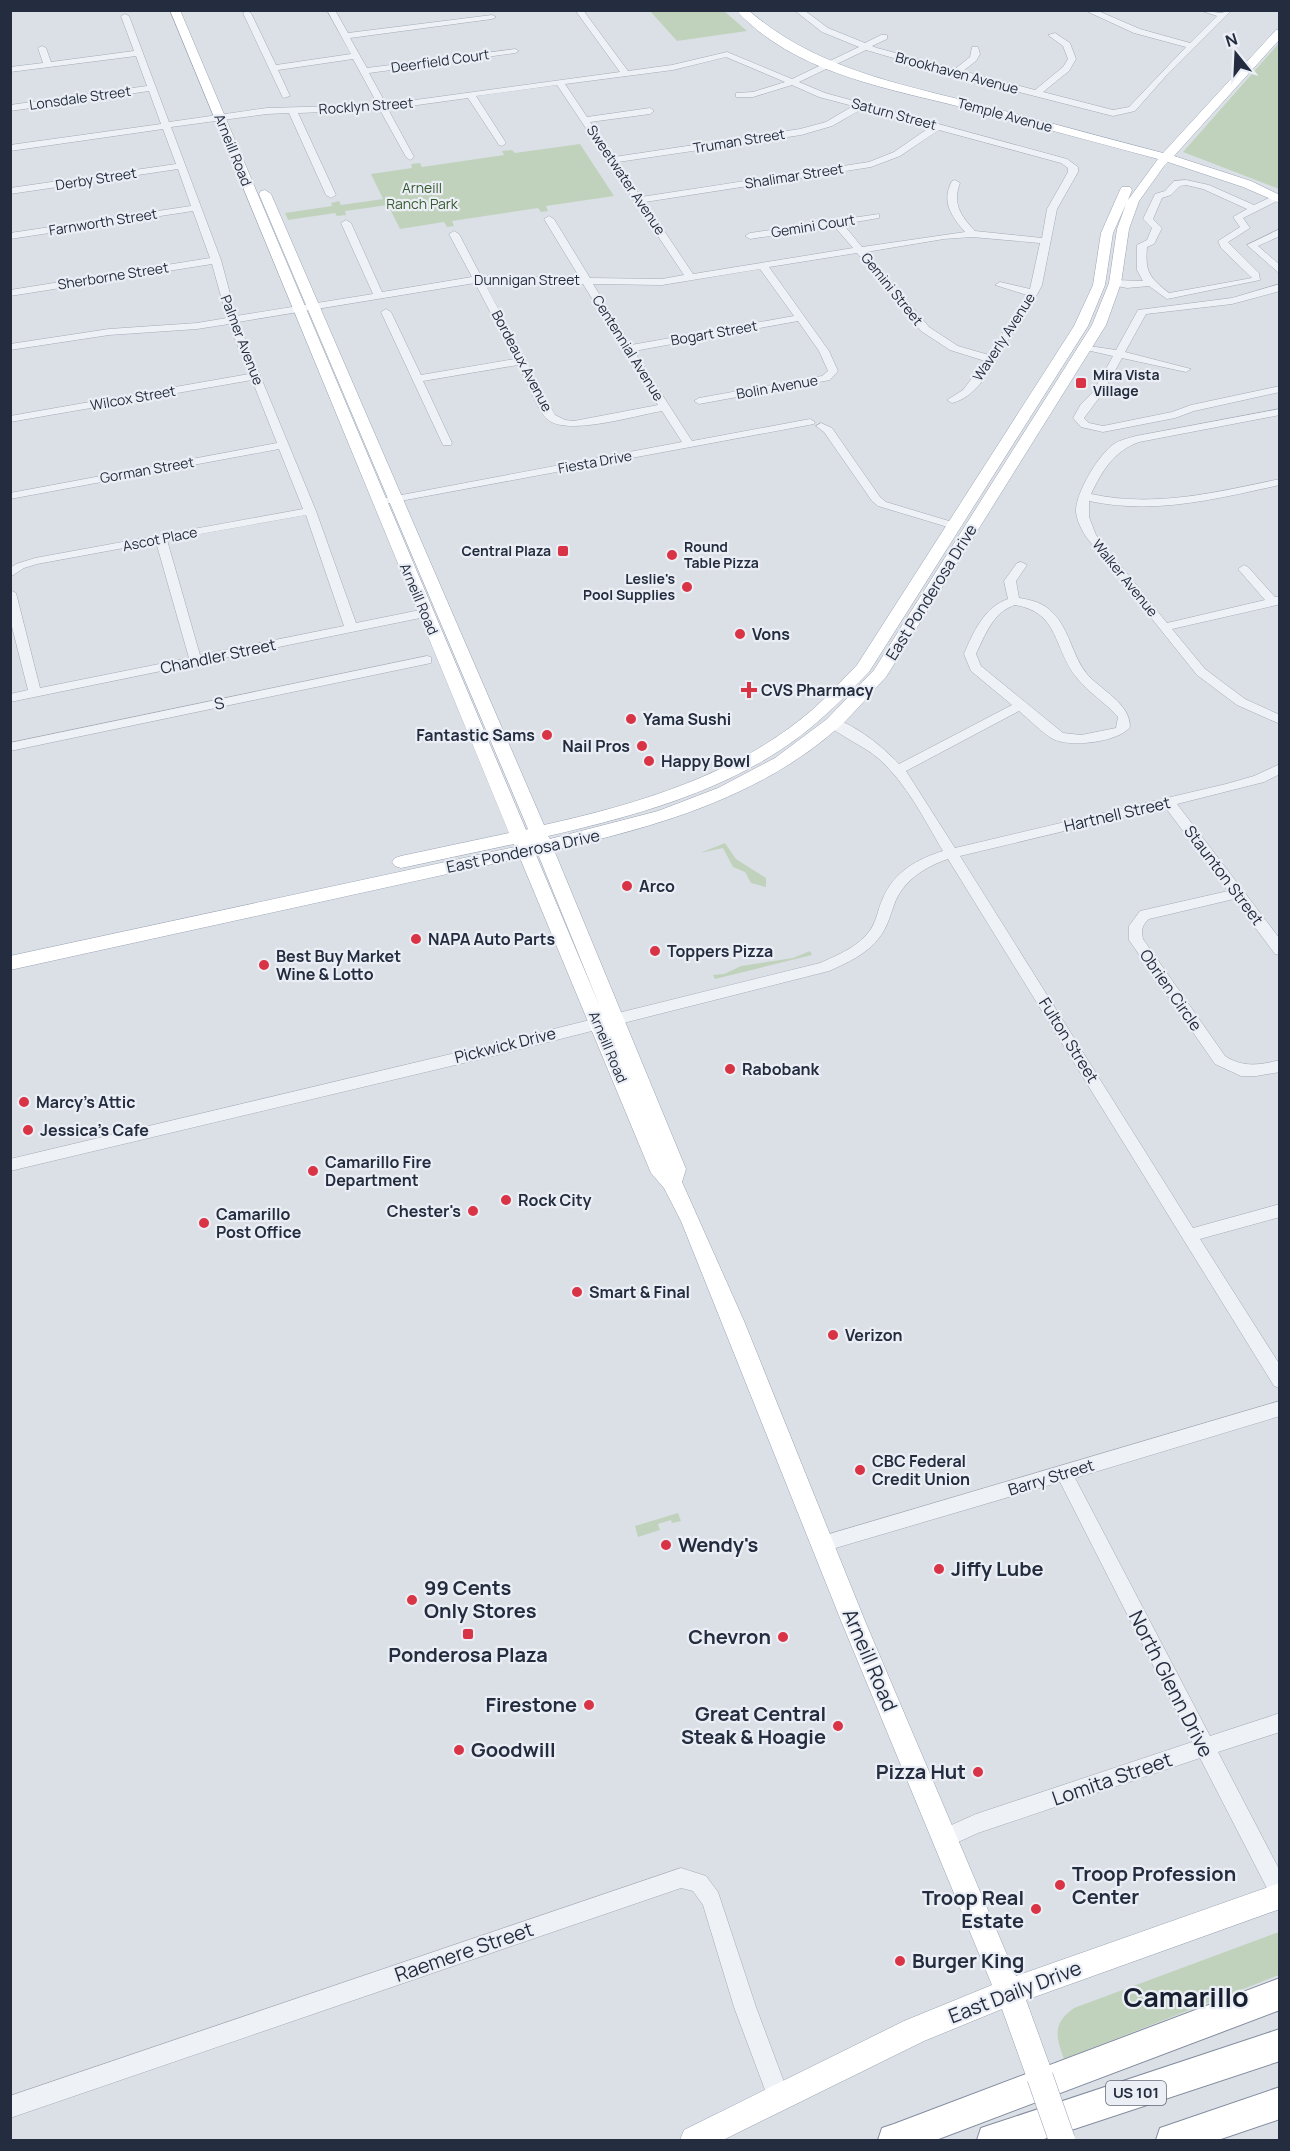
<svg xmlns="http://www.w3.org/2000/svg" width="1290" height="2151" font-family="Manrope,sans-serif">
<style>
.green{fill:#c0d2bc}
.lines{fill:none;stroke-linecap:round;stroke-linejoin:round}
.minor-casing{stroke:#a4aab5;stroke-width:1}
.major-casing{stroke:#9aa3b4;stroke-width:1}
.highway-casing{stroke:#828c9f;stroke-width:2}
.minor{fill:#eef1f5;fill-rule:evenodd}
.major{fill:#fff;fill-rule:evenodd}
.highway{fill:#fff;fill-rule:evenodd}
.major-bridge-casing{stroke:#9aa3b4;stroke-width:27;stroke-linecap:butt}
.major-bridge{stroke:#fff;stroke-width:26}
.poi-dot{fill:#d93445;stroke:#ebeff5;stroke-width:2}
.labels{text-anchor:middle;stroke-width:4.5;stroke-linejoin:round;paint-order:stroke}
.far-street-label{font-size:14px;fill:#242d3f;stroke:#ebeff5}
.far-park-label{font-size:14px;fill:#375b30;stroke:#ebeff5}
.far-poi-label{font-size:14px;font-weight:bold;fill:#242d3f;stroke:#ebeff5;text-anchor:start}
.shield{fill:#ebeff5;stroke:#606776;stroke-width:1.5}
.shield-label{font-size:15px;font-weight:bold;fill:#242d3f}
.street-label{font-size:16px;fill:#242d3f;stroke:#ebeff5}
.poi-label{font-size:16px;font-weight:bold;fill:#242d3f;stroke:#ebeff5;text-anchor:start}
.near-poi-label{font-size:20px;font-weight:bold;fill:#242d3f;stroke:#ebeff5;text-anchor:start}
.near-street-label{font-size:20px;fill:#242d3f;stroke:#ebeff5}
.near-district-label{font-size:27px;font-weight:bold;fill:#171e2f;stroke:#ebeff5}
</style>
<rect width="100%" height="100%" fill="#dbe0e7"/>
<!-- green -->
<g class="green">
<path d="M650 11H724L747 31 677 41Z"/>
<path d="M1279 43V189L1183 152Z"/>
<path d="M580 144 614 196 546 206 548 211 541 212 538 208 452 221 454 226 447 227 444 222 400 229 388 205 345 211 346 215 337 216 335 213 288 220 285 213 332 206 331 203 339 201 341 205 383 199 371 174 412 168 411 164 420 163 422 167 504 155 502 151 512 150 515 153Z"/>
<path d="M725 843 736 859 766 878V887L751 883 745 872 733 867 723 848 700 853Z"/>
<path d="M810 951 812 955 715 979 713 975 724 974 741 966 793 958Z"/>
<path d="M678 1513 681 1521 672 1523 671 1520 658 1524 660 1530 638 1537 635 1526Z"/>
<path d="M1279 1932V1975L1064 2059C1055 2035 1053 2023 1074 2008Z"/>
</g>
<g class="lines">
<!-- minor casing -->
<g class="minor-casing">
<g id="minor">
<path d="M327 10H335L348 33 492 15 496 17 492 19 350 38 367 68 515 49 519 51 515 53 369 73 386 104 620 72 575 10H583L628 71 672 65 727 52 792 79 859 47 822 32 794 10H804L828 28 865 43 881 35H887V39L872 46 877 48 955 69 970 57 972 47H978L980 54 976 61 963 71 1035 90 1063 67 1068 59 1063 46 1048 35 1055 33 1070 43 1076 59 1069 71 1043 92 1113 110 1129 107 1186 47 1134 33 1084 10H1096L1140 29 1190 43 1217 16 1199 10 1221 13 1232 10 1165 77 1135 111 1113 116 952 75 866 50 799 82 825 93 1067 159 1078 167V172L1057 209 1042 285 1038 293 980 384C972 393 964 400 952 403L947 400 963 390 985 361 950 350 921 331 857 253 769 267 829 351 838 371 830 380 699 404 694 401 699 398 822 376 828 371 819 351 798 321 634 351 692 441 810 419 815 422 814 424 379 505 375 504V500L682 442 662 411C637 415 566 437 547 419 538 411 525 377 518 365L423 381 452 443 451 445H443L381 312 386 309 391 312 421 375 515 359 475 283 238 322 316 511 356 623 425 609 431 613 425 617 10 702V694L28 690 10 619V590L16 593 40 688 189 658 156 542 37 564 24 568 10 577V568L16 564 35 558 303 509 279 449 10 499V493L277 443 252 380 10 422V416L249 374 229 324 197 329 109 335 10 350V344L109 329 197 323 227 318 212 264 10 296V290L210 258 193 211 10 239V233L191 206 178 169 10 194V188L176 164 163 129 10 151V145L161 124 149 91 10 111V105L147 86 136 56 10 72V67L43 63 38 48 42 46 46 48 51 62 134 51 121 16 125 14 129 16 169 122 267 108 378 105 353 59 278 70 290 96 283 98 243 13 247 11 251 13 276 65 351 54ZM726 57 785 82 753 92 736 93V97H753L792 85 819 97 853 106 826 122 800 129 614 157 590 122 650 114 654 111 650 108 587 117 565 84 673 70ZM557 85 684 275 662 279 590 278 554 219 549 216 544 219 580 278 481 276 459 234 454 231 449 234 472 277 382 292 351 223 346 220 341 223 373 294 236 316 221 260 171 127 267 114 289 113 326 195 331 198 336 195 298 113 380 110 406 157 410 160 414 157 388 109 468 98 499 145 502 146 506 143 476 96ZM862 109 930 127 894 152 869 162 641 197 618 162 801 135 832 126ZM939 130 1061 163 1068 168V172L1047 209 1042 238 975 231C961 216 952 204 960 183L955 180 952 181C941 201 951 216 965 232L862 247 843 224 879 218V214L750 233 745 236 750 239 834 226 853 248 693 274 645 202 871 167 900 156ZM972 237 1040 243 1030 289 1000 282 995 285 1027 295 989 355 958 346 929 327 866 252 944 239ZM760 269 794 316 631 345 593 284 662 285ZM484 282 583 284 658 405 574 421 565 420 555 415ZM306 515 344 626 200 655 167 540Z"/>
<path d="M1186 180 1209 185 1254 205 1273 196H1279V200L1243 218 1250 228 1228 242 1259 273 1260 280 1167 299 1149 286 1127 288 1112 285V281L1115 280 1143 281 1137 270V245L1147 240 1152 228 1143 219 1155 194 1165 191 1174 181ZM1186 185 1203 189 1247 209 1233 217 1240 227 1218 241 1221 248 1252 278 1169 293C1149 277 1145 272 1147 247L1154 244 1162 228 1153 219 1162 198 1171 195 1180 186Z"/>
<path d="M1280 229V236L1258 246 1280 265V274L1247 245Z"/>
<path d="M1280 284V291L1232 304 1146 314 1125 352 1191 369 1186 372 1122 358 1102 394 1084 418 1089 423 1103 426 1172 412 1191 405 1280 386V392L1194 411 1175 418 1103 432 1081 427 1073 418 1081 404 1093 392 1113 356 1082 349V345L1116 350 1138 310 1232 298Z"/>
<path d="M1280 409V415L1139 442C1114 451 1102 471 1091 494 1156 508 1216 492 1280 479V485C1215 499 1155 515 1089 501V517L1096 535 1167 623 1265 600 1238 569 1244 565 1248 567 1275 597H1280V604L1277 605 1172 629 1205 669 1245 699 1280 715V724L1237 705 1197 675 1087 538C1082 531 1077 521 1076 512 1075 494 1098 455 1114 444 1120 440 1129 438 1136 436Z"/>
<path d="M821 423 832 428 880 497 886 502 959 524V528H951L878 506 872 501 824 432 816 426Z"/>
<path d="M1021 562 1027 565 1016 581 1019 598C1032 600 1044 603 1053 613 1070 630 1072 656 1087 674 1102 691 1130 703 1130 727 1119 742 1070 748 1053 739 1041 732 1030 720 1019 711L906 771 955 848 1226 784 1254 776 1280 764V774L1264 782 1177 804 1280 939V955L1275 954 1234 899 1149 919C1142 925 1141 930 1143 939L1225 1056C1243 1068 1260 1065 1280 1060V1072L1256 1076H1241L1215 1064 1129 940V926L1140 911 1228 891 1165 807 960 856 1193 1228 1280 1204V1217L1200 1239 1280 1365V1388L1274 1386 948 859C925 867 903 880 894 905 890 916 887 928 879 938 867 954 847 963 829 971L493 1056 10 1171V1159L493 1044 820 963C838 955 860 946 871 929 877 920 878 908 883 898 894 872 917 859 943 851 924 819 907 784 879 759 865 746 836 735 826 722L832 718C856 725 882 746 899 764L1012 705 971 671 964 654C973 633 984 607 1008 599L1004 581 1017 563ZM1015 605C1060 612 1053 649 1077 678 1089 693 1106 703 1118 717L1116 728 1081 735 1063 733 981 666 976 654C985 635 993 612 1015 605Z"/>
<path d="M427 656 431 657V663L10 751V743Z"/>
<path d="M1280 1401V1416L1075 1478 1210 1736 1280 1713V1732L1218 1752 1280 1871V1903L1273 1900 1200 1758 978 1833 945 1848 938 1845 935 1838 938 1831 976 1814 1192 1742 1060 1482 822 1552 816 1550 813 1544 816 1538Z"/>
<path d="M681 1868 706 1876 718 1892 756 2007 790 2098 787 2106 779 2109 771 2106 734 2007 703 1905 693 1891 681 1888 10 2118V2096Z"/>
</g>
</g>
<!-- major casing -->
<g class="major-casing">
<path id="major" d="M170 10H180L526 830 528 829 259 194 261 191 265 190 271 194 544 825C638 804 737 775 812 710 828 696 842 680 857 665L1074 326 1093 285 1101 233 1120 190 1122 187H1130L1132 190 1128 200 1158 159C1096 142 1035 126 973 110 893 89 795 75 736 10H748C815 68 895 83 978 104 1040 120 1102 137 1163 153L1276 30 1280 29V39L1174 156 1251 181 1280 195V203L1243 187 1168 162 1164 166 1139 201 1129 229 1121 283 1106 325 886 677C870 693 856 712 839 727 759 798 655 827 554 850L686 1169 682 1182 744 1321 865 1621 1016 1976 1280 1883V1909L1026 2000 1054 2077 1050 2087 1040 2091 1030 2087 1002 2009 924 2041 723 2140H680L684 2130 904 2021 992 1985 842 1623 681 1221 664 1188 651 1173 520 858 10 970V956L515 847 514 844 401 868 395 866 392 862 395 858 401 856 509 833ZM1126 204 1117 229 1109 283 1092 325 874 670 827 719 775 758 718 788 658 811 550 839 548 836C644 814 749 785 823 717 839 703 854 687 869 672L1088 326 1105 285 1113 233ZM538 854 600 1007 536 855Z"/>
</g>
<!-- highway casing -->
<g class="highway-casing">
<g id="highway">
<path d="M1280 1978V2010L936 2140H878L882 2128 894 2124Z"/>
<path d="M1280 2029V2061L1041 2140H977L981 2128 993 2124Z"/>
<path d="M1280 2087V2119L1218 2140H1156L1160 2128Z"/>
</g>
</g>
<!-- minor -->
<use href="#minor" class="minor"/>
<!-- major -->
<use href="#major" class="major"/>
<!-- highway -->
<use href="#highway" class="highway"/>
<!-- major-bridge casing -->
<g class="major-bridge-casing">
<path id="major-bridge" d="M1040 2077 1062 2140"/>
</g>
<!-- major-bridge -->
<use href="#major-bridge" class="major-bridge"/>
</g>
<!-- markers -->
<g class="poi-dot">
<rect x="1075" y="377" width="12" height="12" rx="3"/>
<rect x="557" y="545" width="12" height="12" rx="3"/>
<circle cx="672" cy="555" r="6"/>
<circle cx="687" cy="587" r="6"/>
<circle cx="740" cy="634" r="6"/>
<path d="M746 681h6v6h6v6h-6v6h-6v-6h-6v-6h6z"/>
<circle cx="631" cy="719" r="6"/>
<circle cx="547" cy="735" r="6"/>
<circle cx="642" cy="746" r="6"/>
<circle cx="649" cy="761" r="6"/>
<circle cx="627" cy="886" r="6"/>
<circle cx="416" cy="939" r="6"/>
<circle cx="655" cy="951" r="6"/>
<circle cx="264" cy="965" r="6"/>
<circle cx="730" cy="1069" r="6"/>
<circle cx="24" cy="1102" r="6"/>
<circle cx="28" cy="1130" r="6"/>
<circle cx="313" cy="1171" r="6"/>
<circle cx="506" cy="1200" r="6"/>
<circle cx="473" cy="1211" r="6"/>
<circle cx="204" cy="1223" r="6"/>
<circle cx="577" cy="1292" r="6"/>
<circle cx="833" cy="1335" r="6"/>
<circle cx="860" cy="1470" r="6"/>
<circle cx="666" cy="1545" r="6"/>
<circle cx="939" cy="1569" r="6"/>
<circle cx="412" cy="1600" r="6"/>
<rect x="462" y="1628" width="12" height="12" rx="3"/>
<circle cx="783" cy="1637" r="6"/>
<circle cx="589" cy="1705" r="6"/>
<circle cx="838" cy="1726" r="6"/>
<circle cx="459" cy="1750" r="6"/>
<circle cx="978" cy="1772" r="6"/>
<circle cx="1060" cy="1885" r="6"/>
<circle cx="1036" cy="1909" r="6"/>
<circle cx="900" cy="1961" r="6"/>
</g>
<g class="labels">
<!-- far-street labels -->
<g class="far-street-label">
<text transform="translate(440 61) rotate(-8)" y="5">Deerfield Court</text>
<text transform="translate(957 73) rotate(15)" y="5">Brookhaven Avenue</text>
<text transform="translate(80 98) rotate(-8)" y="5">Lonsdale Street</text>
<text transform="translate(366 106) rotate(-4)" y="5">Rocklyn Street</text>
<text transform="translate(894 114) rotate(15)" y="5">Saturn Street</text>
<text transform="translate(1005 115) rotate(15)" y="5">Temple Avenue</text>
<text transform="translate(739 141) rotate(-9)" y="5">Truman Street</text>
<text transform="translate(233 150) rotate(68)" y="5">Arneill Road</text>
<text transform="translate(794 176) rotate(-9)" y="5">Shalimar Street</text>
<text transform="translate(96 179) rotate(-9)" y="5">Derby Street</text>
<text transform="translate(626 180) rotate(56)" y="5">Sweetwater Avenue</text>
<text transform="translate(103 222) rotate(-9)" y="5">Farnworth Street</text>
<text transform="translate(813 226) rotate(-9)" y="5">Gemini Court</text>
<text transform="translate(113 276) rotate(-9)" y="5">Sherborne Street</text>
<text x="527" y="285">Dunnigan Street</text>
<text transform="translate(892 289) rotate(51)" y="5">Gemini Street</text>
<text transform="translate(714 333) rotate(-10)" y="5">Bogart Street</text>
<text transform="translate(1004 337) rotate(-57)" y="5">Waverly Avenue</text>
<text transform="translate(242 340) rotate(69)" y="5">Palmer Avenue</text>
<text transform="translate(628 348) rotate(58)" y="5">Centennial Avenue</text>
<text transform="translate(522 361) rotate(62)" y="5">Bordeaux Avenue</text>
<text transform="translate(777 387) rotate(-10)" y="5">Bolin Avenue</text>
<text transform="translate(133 398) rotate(-10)" y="5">Wilcox Street</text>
<text transform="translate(595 462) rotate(-10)" y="5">Fiesta Drive</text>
<text transform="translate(147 470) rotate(-10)" y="5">Gorman Street</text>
<text transform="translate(160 539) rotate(-11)" y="5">Ascot Place</text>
<text transform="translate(1125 578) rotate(51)" y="5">Walker Avenue</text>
<text transform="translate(419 599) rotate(67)" y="5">Arneill Road</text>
<text transform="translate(608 1047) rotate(67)" y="5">Arneill Road</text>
</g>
<!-- far-park labels -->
<g class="far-park-label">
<text x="422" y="193">Arneill<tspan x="422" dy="16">Ranch Park</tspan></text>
</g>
<!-- far-poi labels -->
<g class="far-poi-label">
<text x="1093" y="380">Mira Vista<tspan x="1093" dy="16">Village</tspan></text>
<text x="684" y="552">Round<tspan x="684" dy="16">Table Pizza</tspan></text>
<text x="551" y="556" text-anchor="end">Central Plaza</text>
<text x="675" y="584" text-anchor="end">Leslie's<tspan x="675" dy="16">Pool Supplies</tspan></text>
</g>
<!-- shield labels -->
<rect class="shield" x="1106" y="2081" width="60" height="24" rx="4.5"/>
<g class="shield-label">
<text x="1136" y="2098">US 101</text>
</g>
<!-- street labels -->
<g class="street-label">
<text transform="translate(931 592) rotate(-58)" y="6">East Ponderosa Drive</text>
<text transform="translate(218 656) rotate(-12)" y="6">Chandler Street</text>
<text transform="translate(219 703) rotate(-12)" y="6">S</text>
<text transform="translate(1117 814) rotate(-13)" y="6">Hartnell Street</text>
<text transform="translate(523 851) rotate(-12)" y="6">East Ponderosa Drive</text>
<text transform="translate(1224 875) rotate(53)" y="6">Staunton Street</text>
<text transform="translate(1171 990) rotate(55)" y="6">Obrien Circle</text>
<text transform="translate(1069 1040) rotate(58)" y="6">Fulton Street</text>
<text transform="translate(505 1045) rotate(-14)" y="6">Pickwick Drive</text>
<text transform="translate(1051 1477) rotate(-17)" y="6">Barry Street</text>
</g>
<!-- poi labels -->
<g class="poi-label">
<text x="752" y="640">Vons</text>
<text x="761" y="696">CVS Pharmacy</text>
<text x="643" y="725">Yama Sushi</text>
<text x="535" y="741" text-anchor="end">Fantastic Sams</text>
<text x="630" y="752" text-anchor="end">Nail Pros</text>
<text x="661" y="767">Happy Bowl</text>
<text x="639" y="892">Arco</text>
<text x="428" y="945">NAPA Auto Parts</text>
<text x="667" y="957">Toppers Pizza</text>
<text x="276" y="962">Best Buy Market<tspan x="276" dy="18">Wine &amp; Lotto</tspan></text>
<text x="742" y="1075">Rabobank</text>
<text x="36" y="1108">Marcy's Attic</text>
<text x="40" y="1136">Jessica's Cafe</text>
<text x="325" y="1168">Camarillo Fire<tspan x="325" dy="18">Department</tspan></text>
<text x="518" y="1206">Rock City</text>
<text x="461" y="1217" text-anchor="end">Chester's</text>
<text x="216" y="1220">Camarillo<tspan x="216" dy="18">Post Office</tspan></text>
<text x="589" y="1298">Smart &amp; Final</text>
<text x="845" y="1341">Verizon</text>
<text x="872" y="1467">CBC Federal<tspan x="872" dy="18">Credit Union</tspan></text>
</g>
<!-- near-poi labels -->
<g class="near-poi-label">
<text x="678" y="1552">Wendy's</text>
<text x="951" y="1576">Jiffy Lube</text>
<text x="424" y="1595">99 Cents<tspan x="424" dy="23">Only Stores</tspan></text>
<text x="771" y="1644" text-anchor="end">Chevron</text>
<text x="468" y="1662" text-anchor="middle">Ponderosa Plaza</text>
<text x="577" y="1712" text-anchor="end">Firestone</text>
<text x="826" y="1721" text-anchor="end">Great Central<tspan x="826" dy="23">Steak &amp; Hoagie</tspan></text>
<text x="471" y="1757">Goodwill</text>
<text x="966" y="1779" text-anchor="end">Pizza Hut</text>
<text x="1072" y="1881">Troop Profession<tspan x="1072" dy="23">Center</tspan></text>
<text x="1024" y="1905" text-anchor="end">Troop Real<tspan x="1024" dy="23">Estate</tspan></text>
<text x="912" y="1968">Burger King</text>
</g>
<!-- near-street labels -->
<g class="near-street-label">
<text transform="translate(870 1660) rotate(67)" y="7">Arneill Road</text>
<text transform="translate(1171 1684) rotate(63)" y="7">North Glenn Drive</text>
<text transform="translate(1112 1779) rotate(-19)" y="7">Lomita Street</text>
<text transform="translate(464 1952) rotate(-19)" y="7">Raemere Street</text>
<text transform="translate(1015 1992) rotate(-21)" y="7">East Daily Drive</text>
</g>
<!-- near-district labels -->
<g class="near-district-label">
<text x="1186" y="2007">Camarillo</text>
</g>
</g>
<!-- border -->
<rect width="1290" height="2151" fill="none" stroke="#242d3f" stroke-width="24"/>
<!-- north arrow -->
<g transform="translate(1236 54) rotate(342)" stroke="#ebeff5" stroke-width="4.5" paint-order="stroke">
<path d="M0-4.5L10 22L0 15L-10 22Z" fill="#242d3f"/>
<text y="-9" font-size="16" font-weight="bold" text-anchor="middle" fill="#242d3f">N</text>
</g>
</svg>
